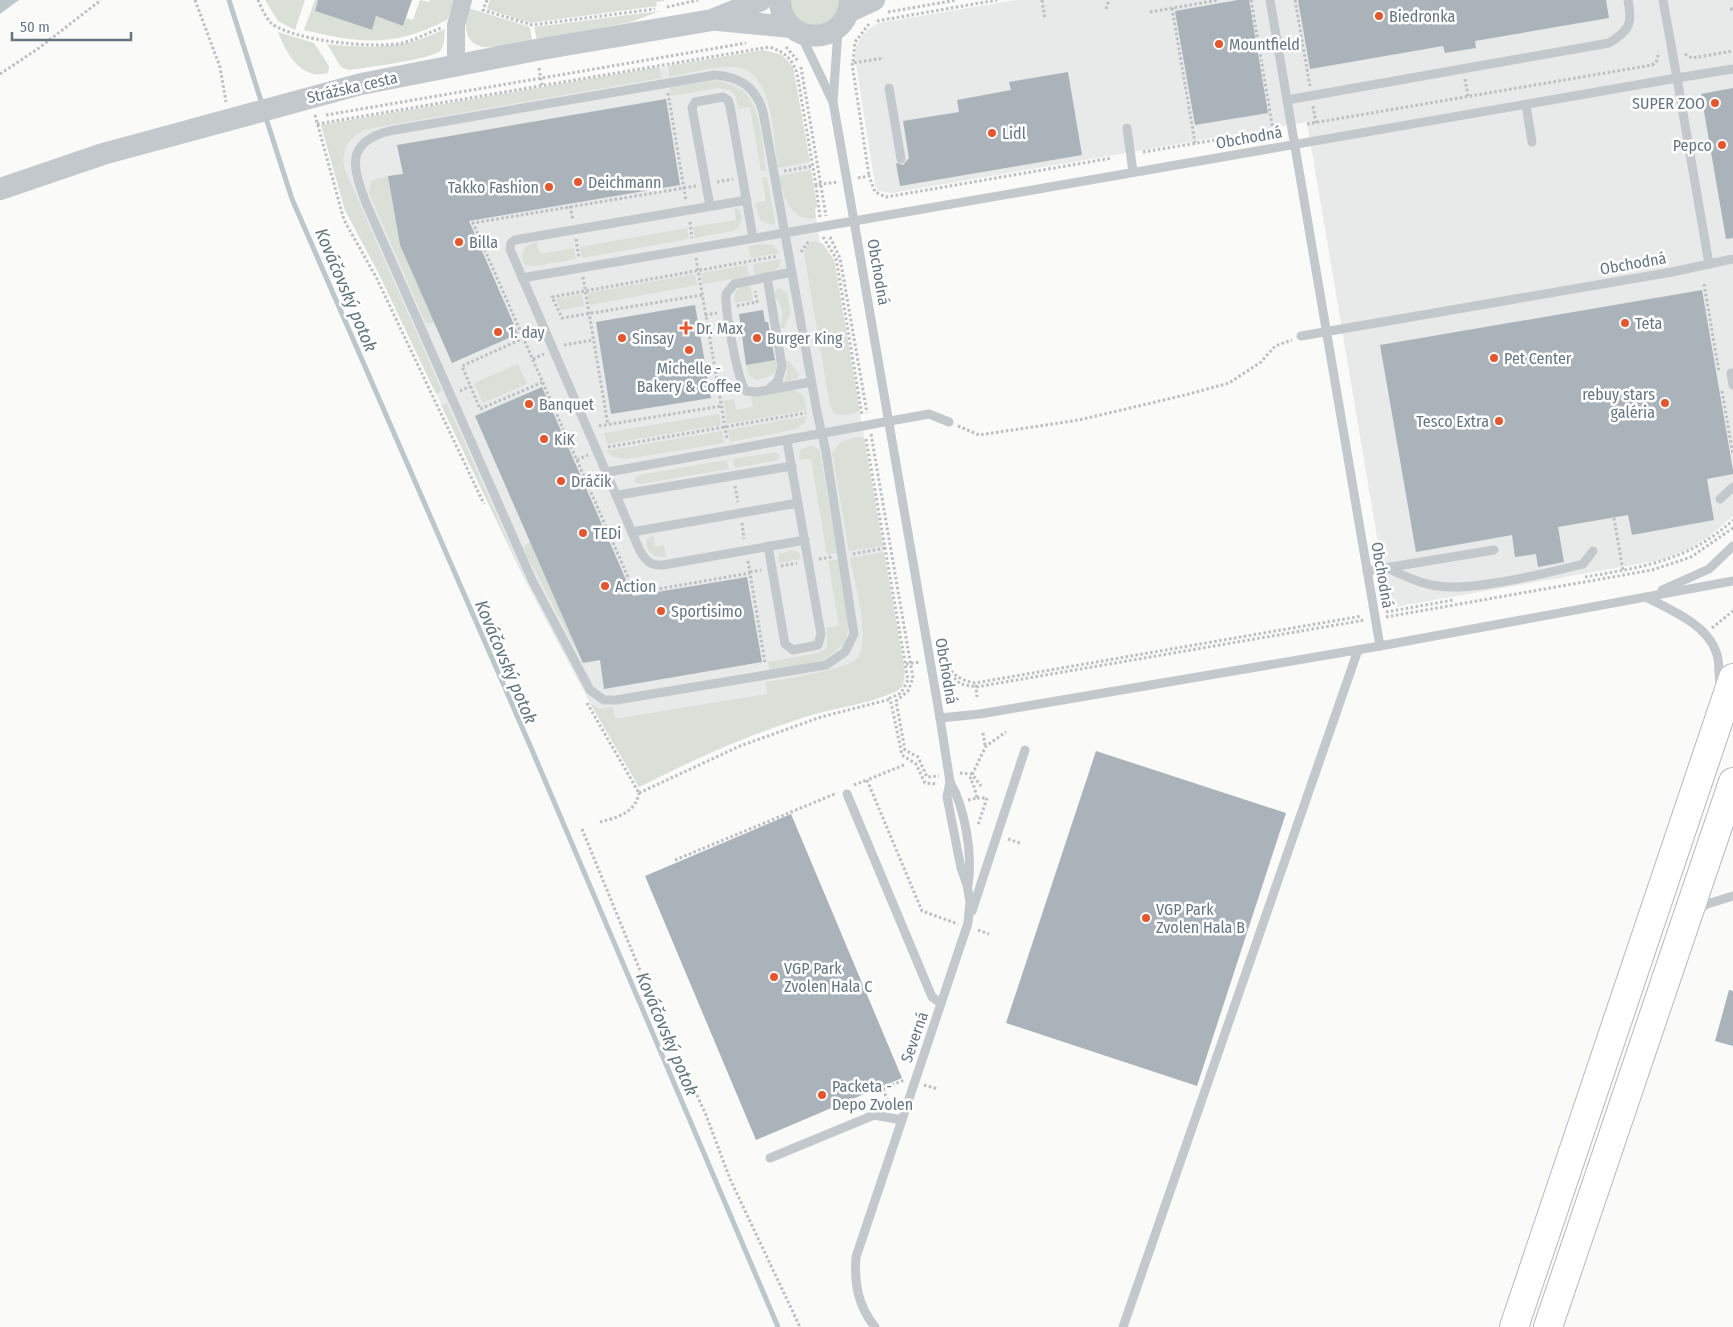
<svg xmlns="http://www.w3.org/2000/svg" width="1733" height="1327" font-family="'Fira Sans Condensed',sans-serif">
<style>
.built{fill:#e8e9e9}
.green{fill:#dadfd7}
.water{fill:#bbc7cb}
.lines{fill:none;stroke-linecap:round;stroke-linejoin:round}
.stream{stroke:#bbc7cb;stroke-width:5}
.building{fill:#aab3b9}
.primary-casing{stroke:#b5babe;stroke-width:30}
.path{stroke:#bbbfc2;stroke-width:3;stroke-dasharray:2.5 2.5;stroke-linecap:butt}
.service{stroke:#c3c8cc;stroke-width:9}
.minor{stroke:#c3c8cc;stroke-width:18}
.tertiary{stroke:#c3c8cc;stroke-width:22}
.primary{stroke:#fff;stroke-width:28}
.poi-dot{fill:#e4572e;stroke:#fff;stroke-width:2}
.labels{text-anchor:middle;stroke-width:5;stroke-linejoin:round;paint-order:stroke}
.poi-label{font-size:16px;fill:#657683;stroke:#fff;text-anchor:start}
.street-label{font-size:16px;fill:#657683;stroke:#fff}
.water-label{font-size:18px;font-style:italic;fill:#60757c;stroke:#fff}
</style>
<rect width="100%" height="100%" fill="#fafaf8"/>
<!-- built -->
<g class="built">
<path d="M1015 0H1733V516L1709 537 1688 549 1661 560 1389 608 1307 122 892 193 878 191 875 185 855 58 856 47 862 36 870 28 879 23Z"/>
<path d="M763 50 782 55 793 67 817 205 815 210 820 242 834 260 905 680 902 687 896 692 808 716 753 735 715 750 639 787 590 703 527 584 379 274 345 210 321 125Z"/>
</g>
<!-- green -->
<g class="green">
<path d="M265 0H305L295 30 278 21Z"/>
<path d="M315 0H318L315 11 371 30 376 16 403 26 406 18 413 20 420 0 429 2 430 0H456L447 20C393 47 363 44 304 30Z"/>
<path d="M490 0H664V1L656 2 657 6 530 23 487 9Z"/>
<path d="M785 0H843L834 22 802 28Z"/>
<path d="M468 8 530 27 532 41C498 47 456 61 468 8Z"/>
<path d="M660 11 631 22 537 40 534 27Z"/>
<path d="M445 29C444 35 445 46 440 51 432 59 364 68 349 70L341 67 327 44C374 49 403 49 445 29Z"/>
<path d="M278 32 314 43 329 66 328 73C301 81 286 53 278 32Z"/>
<path d="M763 50 782 55 793 67 810 162 778 168C773 139 774 68 734 67 713 66 690 73 669 77L668 66Z"/>
<path d="M659 67 662 78 367 129C349 136 339 152 345 170L442 391 436 394 379 274 345 210 321 125Z"/>
<path d="M717 80C725 83 736 85 743 91 762 108 762 147 766 170L761 171 750 107 738 109 736 97 730 90 718 88 671 96 670 87Z"/>
<path d="M811 170 817 206 815 210 816 218C790 222 783 195 779 176Z"/>
<path d="M388 176 400 245 434 322 430 324 425 322 369 193 371 181Z"/>
<path d="M767 177 775 223 772 225 761 221 755 203 766 201 762 178Z"/>
<path d="M734 208 739 209 742 218 738 228 732 231 695 238 693 227 736 220Z"/>
<path d="M687 228 689 239 582 258 580 247Z"/>
<path d="M813 241 823 244 834 260 860 411 847 415 835 414 830 405 804 253 806 247Z"/>
<path d="M537 242 540 254 574 248 576 259 536 266 525 265C518 254 525 244 537 242Z"/>
<path d="M763 244 773 245 780 253 751 258 748 246Z"/>
<path d="M781 259C780 273 767 273 755 275L753 264Z"/>
<path d="M747 265 749 276 703 284 701 273Z"/>
<path d="M695 274 697 285 590 305 587 293Z"/>
<path d="M750 284 753 300 735 303V291L741 286Z"/>
<path d="M779 288 787 293 791 312 784 328 779 329C784 315 784 308 774 296L775 291Z"/>
<path d="M582 294 584 306 561 310 556 299Z"/>
<path d="M777 359C780 375 770 377 756 380L748 374 746 365Z"/>
<path d="M785 361H789L799 374 797 378 784 383 787 372Z"/>
<path d="M518 364 527 384 483 403 474 383Z"/>
<path d="M793 389 803 395 807 410 727 424 723 401 734 399 736 410 753 407 751 396Z"/>
<path d="M447 403 527 584 441 405Z"/>
<path d="M719 414 721 425 607 444 604 433Z"/>
<path d="M807 416 804 423 796 429 730 442 728 430Z"/>
<path d="M722 431 724 443 626 459 614 457 606 451Z"/>
<path d="M856 437 864 438 883 546 849 551 832 452 841 442Z"/>
<path d="M812 445 819 450 821 457 837 553 827 555 811 459 799 460 800 450Z"/>
<path d="M776 452 780 456 778 460 735 468 733 459Z"/>
<path d="M727 460 729 469 640 484 635 483 634 480 639 475Z"/>
<path d="M653 535 655 547 664 545 666 557 654 556 648 550 646 540Z"/>
<path d="M530 541 583 663 525 552 524 547Z"/>
<path d="M792 550 799 552 801 559 778 563 779 554Z"/>
<path d="M884 552 905 672 902 687C883 702 833 708 808 716 749 734 694 759 639 787L590 703 599 709 613 707 615 718H621L767 694 766 682C783 679 849 670 858 657 871 638 854 580 850 558Z"/>
<path d="M839 559 849 626 845 642 835 652 823 660 770 671 768 662 818 653 827 648V628L839 625 828 561Z"/>
</g>
<!-- water -->
<path class="water" d="M0 0H19L0 14Z"/>
<g class="lines">
<!-- stream -->
<g class="stream">
<path d="M229 0 262 104"/>
<path d="M265 115 292 199 532 750 778 1327"/>
</g>
</g>
<!-- building -->
<g class="building">
<path d="M318 0H412L403 26 376 16 372 30 315 11Z"/>
<path d="M1238 0H1249L1268 113 1195 125 1175 11Z"/>
<path d="M1298 0H1606L1609 18 1475 41 1476 48 1445 53 1443 46 1310 69Z"/>
<path d="M1068 72 1082 155 900 186 896 163 903 165 909 158 903 121 959 112 957 100 1011 90 1009 82Z"/>
<path d="M1733 88V238L1726 239 1701 94Z"/>
<path d="M666 99 680 185 469 221 518 334 452 363 400 245 388 176 403 174 397 145Z"/>
<path d="M1702 290 1733 470V474L1707 479 1714 520 1632 535 1628 515 1558 527 1564 562 1538 567 1536 554 1515 557 1512 535 1416 552 1380 345Z"/>
<path d="M695 305 711 398 611 414 596 322Z"/>
<path d="M763 310 765 322H768L775 360 746 365 739 314Z"/>
<path d="M542 387 633 596 747 577 762 662 604 689 600 660 583 663 475 416Z"/>
<path d="M1096 751 1286 813 1197 1086 1006 1023Z"/>
<path d="M791 814 902 1078 756 1140 645 876Z"/>
<path d="M1729 990 1733 991V1046L1715 1041Z"/>
</g>
<g class="lines">
<!-- primary casing -->
<g class="primary-casing">
<g id="primary">
<path d="M1514 1327 1733 678"/>
<path d="M1548 1327 1733 782"/>
</g>
</g>
<!-- path -->
<g class="path">
<path d="M195 0 220 67 226 102"/>
<path d="M258 0C261 7 266 18 271 23 293 41 375 49 402 43 415 40 428 33 441 28"/>
<path d="M487 0 483 10 532 25 655 9"/>
<path d="M1042 0 1045 19"/>
<path d="M1251 0 1273 130"/>
<path d="M1295 0 1310 86"/>
<path d="M667 7 698 0"/>
<path d="M1172 8 1195 143"/>
<path d="M1106 9 1109 0"/>
<path d="M1730 9H1733"/>
<path d="M888 12 957 0"/>
<path d="M1150 12 1219 0"/>
<path d="M877 21 997 0"/>
<path d="M869 24 855 42 853 63 884 58"/>
<path d="M786 47 798 61"/>
<path d="M1685 54 1692 58 1733 51"/>
<path d="M852 63 869 176"/>
<path d="M801 67 826 216"/>
<path d="M539 68 542 85"/>
<path d="M0 74 39 48 101 0"/>
<path d="M1465 79 1468 96"/>
<path d="M668 93 686 201"/>
<path d="M1313 106 1316 123"/>
<path d="M315 115 344 220 376 277 484 504"/>
<path d="M326 115 746 43"/>
<path d="M317 124 769 47C784 51 792 59 797 73L816 185 837 182"/>
<path d="M1307 124 1652 65 1656 62 1659 52"/>
<path d="M1143 152 1276 130"/>
<path d="M784 171 813 166"/>
<path d="M858 178 869 176 875 192 886 197 1112 158"/>
<path d="M717 182 733 179"/>
<path d="M816 185 820 217"/>
<path d="M696 186 473 223 635 593 750 573"/>
<path d="M570 206 573 220"/>
<path d="M690 222 692 238"/>
<path d="M823 237 836 258 862 415"/>
<path d="M830 237 840 258 867 413"/>
<path d="M576 239 579 258"/>
<path d="M801 252 809 241"/>
<path d="M696 258 727 439"/>
<path d="M583 277 608 425"/>
<path d="M1704 284 1719 372"/>
<path d="M702 295 562 318 552 297 778 256"/>
<path d="M737 306 757 302 755 291"/>
<path d="M705 315 717 313"/>
<path d="M524 338 462 366 480 409 543 382"/>
<path d="M564 345 593 340"/>
<path d="M533 359 544 354"/>
<path d="M460 391 470 386"/>
<path d="M1722 391 1733 455"/>
<path d="M599 426 721 406"/>
<path d="M958 426 979 435 1079 420 1185 395 1229 383 1261 362 1275 346 1292 340"/>
<path d="M871 434 913 678 908 691 896 701 905 750 918 757 927 777 939 776"/>
<path d="M866 439 908 680 901 693 890 698 902 755 916 764 925 783 937 784"/>
<path d="M608 447 806 413"/>
<path d="M577 460 588 455"/>
<path d="M735 486 738 502"/>
<path d="M1614 518 1623 571"/>
<path d="M742 523 744 539"/>
<path d="M853 554 885 548"/>
<path d="M819 559 832 557"/>
<path d="M748 561 765 663"/>
<path d="M781 566 797 563"/>
<path d="M750 572 761 570"/>
<path d="M1585 577C1642 567 1689 561 1733 520"/>
<path d="M1386 612 1453 600"/>
<path d="M1386 617 1652 570 1691 557 1733 528"/>
<path d="M1712 628 1733 611"/>
<path d="M942 659C952 673 958 680 975 683L1362 616"/>
<path d="M906 664 920 662"/>
<path d="M944 667 960 684 976 687 1365 620"/>
<path d="M976 685 977 697"/>
<path d="M587 703 639 793"/>
<path d="M983 733 985 745"/>
<path d="M904 765 867 780 922 911 958 924"/>
<path d="M960 773 972 774 981 786"/>
<path d="M970 779 986 746 1006 732"/>
<path d="M854 785 867 780"/>
<path d="M639 793 740 746 821 717 891 699"/>
<path d="M977 798H987L978 825"/>
<path d="M968 800 977 798 973 783 970 779"/>
<path d="M600 822C617 818 636 812 639 793"/>
<path d="M582 829 639 968 706 1115 730 1179 800 1327"/>
<path d="M1008 839 1020 843"/>
<path d="M675 860 837 793"/>
<path d="M978 930 989 934"/>
<path d="M924 1085 938 1089"/>
<path d="M883 1089 890 1106"/>
<path d="M878 1091 904 1080"/>
</g>
<!-- service -->
<g class="service">
<path d="M1270 0 1380 646"/>
<path d="M838 30 833 102 854 221 1677 78 1663 0"/>
<path d="M801 35 832 100"/>
<path d="M715 75C740 77 756 87 763 112L817 412 826 452 854 634 845 652 826 665 616 700H604L590 690 532 580 366 203C353 168 344 143 389 131Z"/>
<path d="M889 88 901 159"/>
<path d="M1287 100 1609 43C1629 31 1633 24 1628 0"/>
<path d="M1526 105 1532 142"/>
<path d="M1127 128 1133 172"/>
<path d="M747 200 515 240 511 243 510 249 640 551C646 561 651 566 663 565L805 540"/>
<path d="M710 206 692 108 695 102 723 97 728 100 730 106 753 238"/>
<path d="M1709 264 1677 78 1733 69"/>
<path d="M792 272 734 284 726 294C725 309 737 380 746 391L757 392 811 382"/>
<path d="M767 277 782 366 778 381 770 388"/>
<path d="M522 278 854 221 940 718 980 714 1380 646 1733 581"/>
<path d="M1301 336 1672 272 1733 259"/>
<path d="M1733 373H1731L1733 385"/>
<path d="M608 472 929 414 949 422"/>
<path d="M618 495 792 466"/>
<path d="M1720 499 1733 487"/>
<path d="M632 532 798 503"/>
<path d="M768 546 785 644 793 650 818 645 821 634 787 441"/>
<path d="M1387 568C1403 575 1420 584 1438 586 1469 591 1539 575 1571 567L1583 564 1593 551"/>
<path d="M1367 571 1494 550"/>
<path d="M1662 590 1709 569 1733 546"/>
<path d="M1646 597C1672 611 1712 626 1718 659 1719 667 1719 677 1720 686"/>
<path d="M950 782C965 808 973 855 968 885"/>
<path d="M847 794 932 997 941 1003"/>
<path d="M972 911 1025 750"/>
<path d="M1696 911 1707 904 1733 896"/>
<path d="M770 1158 874 1115 902 1120"/>
<path d="M875 1327C858 1306 854 1283 856 1257L968 923 970 902 967 885 961 868 947 797 950 782 940 718"/>
<path d="M1123 1327 1358 650"/>
</g>
<!-- minor -->
<path class="minor" d="M456 65V25L463 0"/>
<!-- tertiary -->
<g class="tertiary">
<path d="M780 0C781 47 848 48 850 0"/>
<path d="M848 12 874 0"/>
<path d="M718 20 791 27"/>
<path d="M0 189 103 154 361 84 536 50 712 20 761 0"/>
</g>
<!-- primary -->
<use href="#primary" class="primary"/>
</g>
<!-- markers -->
<g class="poi-dot">
<circle cx="1379" cy="16" r="5"/>
<circle cx="1219" cy="44" r="5"/>
<circle cx="1715" cy="103" r="5"/>
<circle cx="992" cy="133" r="5"/>
<circle cx="1722" cy="145" r="5"/>
<circle cx="578" cy="182" r="5"/>
<circle cx="549" cy="187" r="5"/>
<circle cx="459" cy="242" r="5"/>
<circle cx="1625" cy="323" r="5"/>
<path d="M683.5 320.5h5v5h5v5h-5v5h-5v-5h-5v-5h5z"/>
<circle cx="498" cy="332" r="5"/>
<circle cx="622" cy="338" r="5"/>
<circle cx="757" cy="338" r="5"/>
<circle cx="689" cy="350" r="5"/>
<circle cx="1494" cy="358" r="5"/>
<circle cx="1665" cy="403" r="5"/>
<circle cx="529" cy="404" r="5"/>
<circle cx="1499" cy="421" r="5"/>
<circle cx="544" cy="439" r="5"/>
<circle cx="561" cy="481" r="5"/>
<circle cx="583" cy="533" r="5"/>
<circle cx="605" cy="586" r="5"/>
<circle cx="661" cy="611" r="5"/>
<circle cx="1146" cy="918" r="5"/>
<circle cx="774" cy="977" r="5"/>
<circle cx="822" cy="1095" r="5"/>
</g>
<g class="labels">
<!-- poi labels -->
<g class="poi-label">
<text x="1389" y="22">Biedronka</text>
<text x="1229" y="50">Mountfield</text>
<text x="1705" y="109" text-anchor="end">SUPER ZOO</text>
<text x="1002" y="139">Lidl</text>
<text x="1712" y="151" text-anchor="end">Pepco</text>
<text x="588" y="188">Deichmann</text>
<text x="539" y="193" text-anchor="end">Takko Fashion</text>
<text x="469" y="248">Billa</text>
<text x="1635" y="329">Teta</text>
<text x="696" y="334">Dr. Max</text>
<text x="508" y="338">1. day</text>
<text x="632" y="344">Sinsay</text>
<text x="767" y="344">Burger King</text>
<text x="1504" y="364">Pet Center</text>
<text x="689" y="374" text-anchor="middle">Michelle -<tspan x="689" dy="18">Bakery &amp; Coffee</tspan></text>
<text x="1655" y="400" text-anchor="end">rebuy stars<tspan x="1655" dy="18">galéria</tspan></text>
<text x="539" y="410">Banquet</text>
<text x="1489" y="427" text-anchor="end">Tesco Extra</text>
<text x="554" y="445">KiK</text>
<text x="571" y="487">Dráčik</text>
<text x="593" y="539">TEDi</text>
<text x="615" y="592">Action</text>
<text x="671" y="617">Sportisimo</text>
<text x="1156" y="915">VGP Park<tspan x="1156" dy="18">Zvolen Hala B</tspan></text>
<text x="784" y="974">VGP Park<tspan x="784" dy="18">Zvolen Hala C</tspan></text>
<text x="832" y="1092">Packeta -<tspan x="832" dy="18">Depo Zvolen</tspan></text>
</g>
<!-- street labels -->
<g class="street-label">
<text transform="translate(352 87) rotate(-13)" y="6">Strážska cesta</text>
<text transform="translate(1249 137) rotate(-10)" y="6">Obchodná</text>
<text transform="translate(1633 263) rotate(-10)" y="6">Obchodná</text>
<text transform="translate(879 272) rotate(80)" y="6">Obchodná</text>
<text transform="translate(1383 575) rotate(80)" y="6">Obchodná</text>
<text transform="translate(947 671) rotate(80)" y="6">Obchodná</text>
<text transform="translate(914 1037) rotate(-71)" y="6">Severná</text>
</g>
<!-- water labels -->
<g class="water-label">
<text transform="translate(346 290) rotate(67)" y="6">Kováčovský potok</text>
<text transform="translate(506 662) rotate(67)" y="6">Kováčovský potok</text>
<text transform="translate(667 1034) rotate(67)" y="6">Kováčovský potok</text>
</g>
</g>
<!-- scale -->
<path d="M12 32v8h119v-8" fill="none" stroke="#657683" stroke-width="2.5"/>
<text x="20" y="32" font-size="15" fill="#657683" stroke="#ffffff" stroke-width="4" paint-order="stroke">50 m</text>
</svg>
